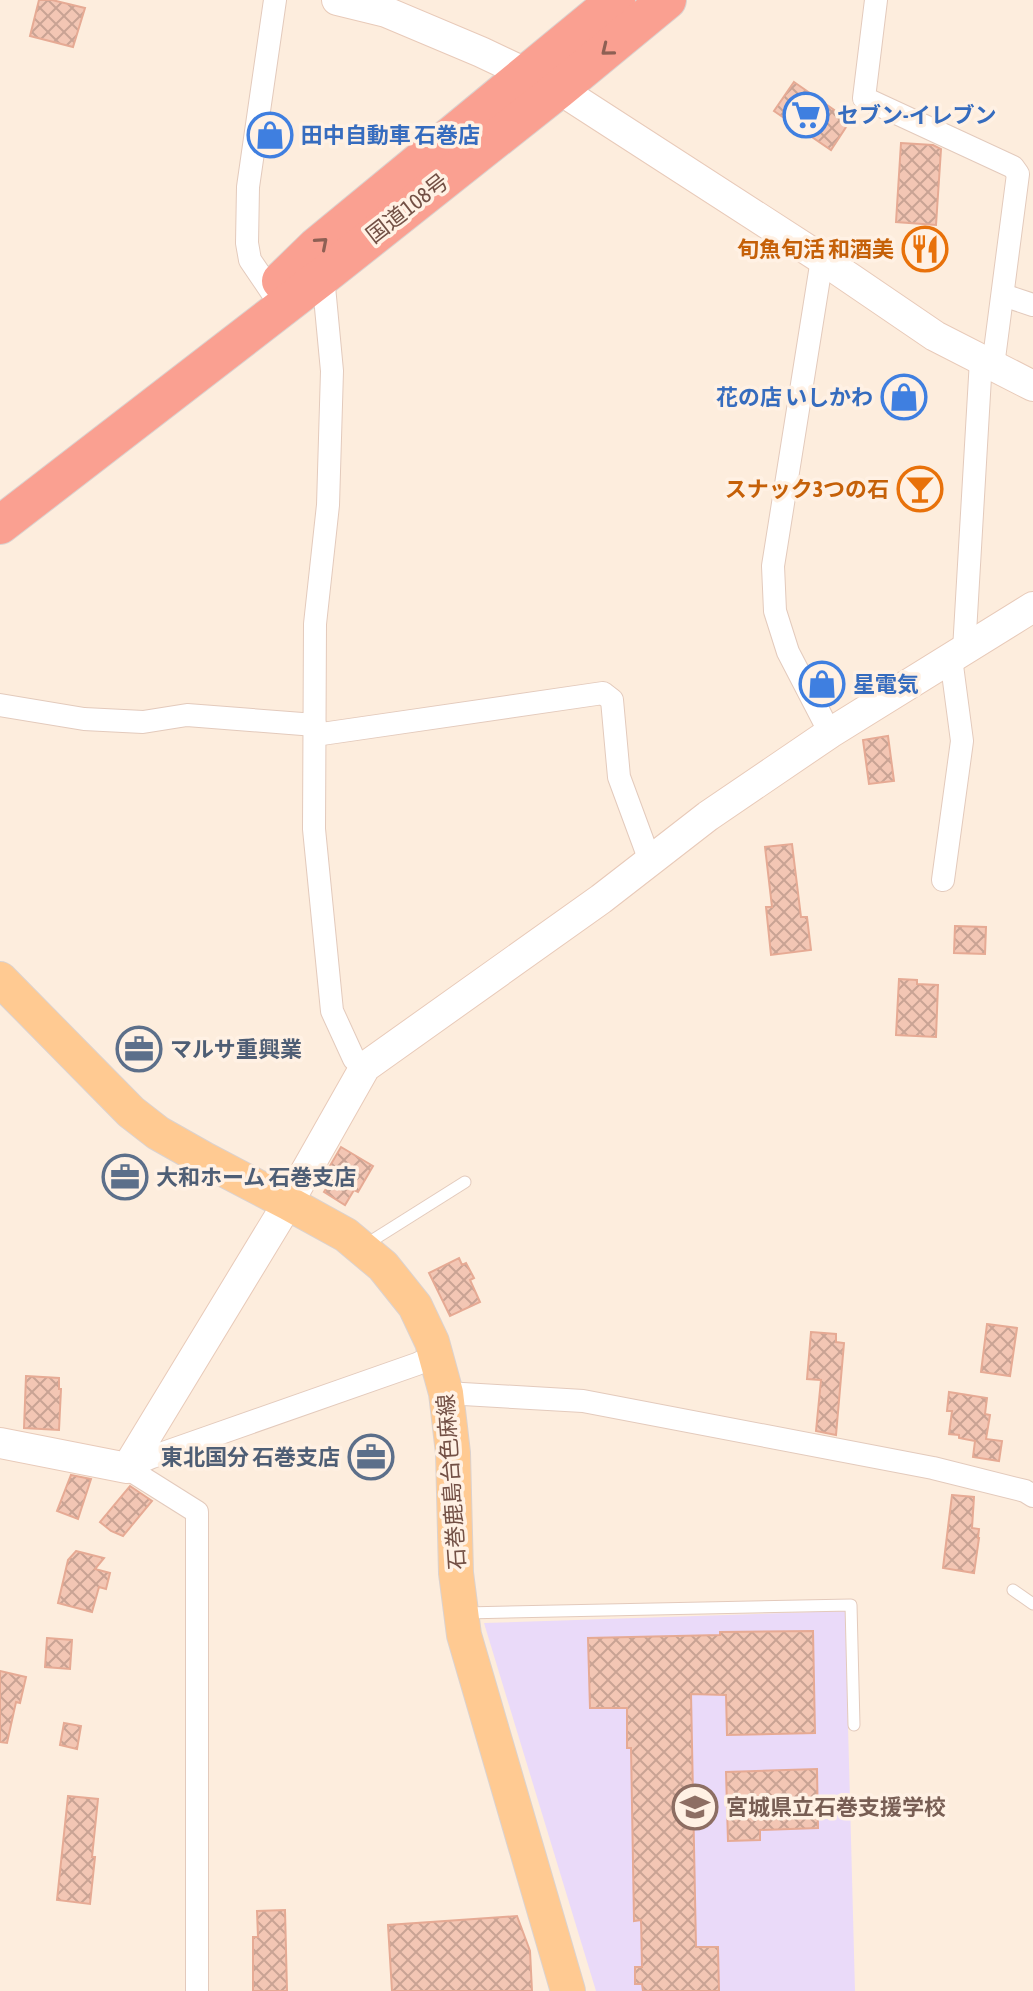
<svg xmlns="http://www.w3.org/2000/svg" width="1033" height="1991" font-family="'Asap Condensed','Noto Sans JP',sans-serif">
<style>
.education{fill:#eadaf9}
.building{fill:url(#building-cross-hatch);stroke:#e6aa94;stroke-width:2}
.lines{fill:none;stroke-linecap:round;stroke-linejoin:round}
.lane-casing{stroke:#e3cabc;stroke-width:13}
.street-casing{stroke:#e3cabc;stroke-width:24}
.secondary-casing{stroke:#e8cab9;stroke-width:32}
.primary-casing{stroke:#dbd2cf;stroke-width:36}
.highway-casing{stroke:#dbd2cf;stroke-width:40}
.lane{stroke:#fff;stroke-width:11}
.street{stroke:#fff;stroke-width:22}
.secondary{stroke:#fff;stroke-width:30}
.primary{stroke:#ffca92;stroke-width:34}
.highway{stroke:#faa091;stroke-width:38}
.oneway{stroke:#8e6054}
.labels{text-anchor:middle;stroke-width:7;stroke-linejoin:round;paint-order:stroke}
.shop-label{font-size:22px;font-weight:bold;fill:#366cbe;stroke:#fff1e4;text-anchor:start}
.street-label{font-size:22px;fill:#735045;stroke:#fff1e4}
.food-label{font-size:22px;font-weight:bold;fill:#c56008;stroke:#fff1e4;text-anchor:end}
.service-label{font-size:22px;font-weight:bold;fill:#4e5e75;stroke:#fff1e4;text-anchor:start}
.education-label{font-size:22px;font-weight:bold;fill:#785e54;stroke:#fff1e4;text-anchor:start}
</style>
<defs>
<pattern id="building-cross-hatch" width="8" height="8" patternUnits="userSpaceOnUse" patternTransform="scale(2)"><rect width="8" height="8" fill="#f3c6b4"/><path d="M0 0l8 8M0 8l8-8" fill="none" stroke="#c9a394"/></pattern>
</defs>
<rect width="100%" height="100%" fill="#fdeddd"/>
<!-- education -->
<path class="education" d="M845 1611 855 1991H596L484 1623Z"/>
<!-- building -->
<g class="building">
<path d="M39 0H52L85 8 73 47 30 36Z"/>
<path d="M794 82 850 121 831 150 774 111Z"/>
<path d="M901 143 933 145 941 149 936 225 896 222Z"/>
<path d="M888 736 894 781 869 784 863 740Z"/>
<path d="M792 844 801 917H807L811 950 771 955 766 907H772L765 847Z"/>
<path d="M955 926 986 927 985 954 954 953Z"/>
<path d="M899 979 917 980V984L938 985 936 1037 896 1035Z"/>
<path d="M341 1147 373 1166 358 1192 354 1190 345 1205 324 1192 327 1187 320 1183Z"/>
<path d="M459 1258 462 1265 466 1263 474 1278 470 1280 480 1302 450 1316 429 1273Z"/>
<path d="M987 1324 1017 1328 1010 1376 981 1372Z"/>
<path d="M811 1332 836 1334V1342L844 1343 836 1435 816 1431 821 1380 807 1379Z"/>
<path d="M26 1376 59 1378V1389H61L59 1430 24 1428Z"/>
<path d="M949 1392 987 1398 985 1414 990 1415 986 1439 1002 1441 999 1461 973 1457 975 1441 959 1438V1435L949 1434 952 1411H947Z"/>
<path d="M71 1475 91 1479 78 1519 57 1511Z"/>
<path d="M130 1486 152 1501 123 1536 111 1531 100 1522Z"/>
<path d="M952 1495 974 1497 972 1528 979 1529 978 1538H979L974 1573 943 1568Z"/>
<path d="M76 1551 104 1558 95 1569 110 1573 106 1589 99 1587 92 1612 58 1603 68 1560Z"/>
<path d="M813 1631 815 1733 727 1735 726 1695 691 1694 696 1947H718L719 1991H643L642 1984H635V1967H642L641 1920 634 1921 631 1748H627V1708H590L588 1638 720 1635V1632Z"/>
<path d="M47 1638 72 1640 70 1669 45 1667Z"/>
<path d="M0 1671 26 1677 20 1703 16 1702 7 1743 0 1742Z"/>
<path d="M64 1723 81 1726 77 1749 60 1745Z"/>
<path d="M817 1769 818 1828 760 1830V1840L728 1841 726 1772Z"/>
<path d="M68 1796 98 1799 92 1857H95L90 1904 57 1900Z"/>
<path d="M285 1910 287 1991H253V1937H258L257 1911Z"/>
<path d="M517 1916 530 1951 532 1991H392L388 1925Z"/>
</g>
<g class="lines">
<!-- lane casing -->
<g class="lane-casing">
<g id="lane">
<path d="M365 1245 465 1182"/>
<path d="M1013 1590 1033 1604"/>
<path d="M465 1613 851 1605 854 1725"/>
</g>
</g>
<!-- street casing -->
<g class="street-casing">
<g id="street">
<path d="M876 0 864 98 1013 167 1018 174 993 366"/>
<path d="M822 259 773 566 775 611 788 652 830 733"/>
<path d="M323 276 332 371 328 505 315 624 314 829 332 1011 354 1059 365 1067"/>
<path d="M271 291 250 260 247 243 248 187 275 0"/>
<path d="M1003 295 1033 305"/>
<path d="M964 650 981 360"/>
<path d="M0 705 84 719 143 722 187 715 315 725"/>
<path d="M315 735 603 693 612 700 619 777 650 861"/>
<path d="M943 880 962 741 951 658"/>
<path d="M446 1393 583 1401 933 1468 1025 1491 1033 1496"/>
<path d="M127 1468 197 1512V1991"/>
<path d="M127 1468 152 1457 417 1364 436 1355"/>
</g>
</g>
<!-- secondary casing -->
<g class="secondary-casing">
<g id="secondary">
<path d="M337 0 386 12 481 52 559 89 822 259 935 336 1033 386"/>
<path d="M0 1443 127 1468 288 1203 365 1067 601 899 708 816 830 733 1033 607"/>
</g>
</g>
<!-- primary casing -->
<g class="primary-casing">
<path id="primary" d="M0 979 131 1112 158 1133 204 1159 288 1203 346 1235 383 1266 415 1306 432 1342 446 1393 453 1453 456 1573 464 1635 568 1991"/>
</g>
<!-- highway casing -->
<g class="highway-casing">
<g id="highway">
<path d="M281 281 316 247 616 0"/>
<path d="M0 525 323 276 559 89 667 0"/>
</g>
</g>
<!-- lane -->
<use href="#lane" class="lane"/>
<!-- street -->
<use href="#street" class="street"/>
<!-- secondary -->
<use href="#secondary" class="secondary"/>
<!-- primary -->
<use href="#primary" class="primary"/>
<!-- highway -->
<use href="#highway" class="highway"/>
</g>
<!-- one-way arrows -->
<defs><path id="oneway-chevron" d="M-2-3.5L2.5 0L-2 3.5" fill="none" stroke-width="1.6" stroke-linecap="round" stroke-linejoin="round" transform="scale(2)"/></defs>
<g class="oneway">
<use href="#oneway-chevron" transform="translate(607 50) rotate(141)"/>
<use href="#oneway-chevron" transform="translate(322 243) rotate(-41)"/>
</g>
<!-- icons -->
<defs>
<g id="supermarket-ring" transform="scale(2.3)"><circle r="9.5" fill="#fff1e4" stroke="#3f7fe0" stroke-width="1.5"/><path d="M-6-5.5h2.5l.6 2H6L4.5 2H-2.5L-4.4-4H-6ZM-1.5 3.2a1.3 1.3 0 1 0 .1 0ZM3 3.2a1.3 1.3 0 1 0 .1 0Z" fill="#3f7fe0"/></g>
<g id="shop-ring" transform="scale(2.3)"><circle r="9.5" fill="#fff1e4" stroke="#3f7fe0" stroke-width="1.5"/><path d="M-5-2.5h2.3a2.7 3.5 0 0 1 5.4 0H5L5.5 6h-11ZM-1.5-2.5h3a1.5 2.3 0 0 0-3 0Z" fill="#3f7fe0"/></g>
<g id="restaurant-ring" transform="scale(2.3)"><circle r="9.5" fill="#fff1e4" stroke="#e8710a" stroke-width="1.5"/><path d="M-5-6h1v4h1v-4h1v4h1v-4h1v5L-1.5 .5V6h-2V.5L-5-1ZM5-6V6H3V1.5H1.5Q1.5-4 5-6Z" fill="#e8710a"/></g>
<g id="bar-ring" transform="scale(2.3)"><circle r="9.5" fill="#fff1e4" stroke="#e8710a" stroke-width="1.5"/><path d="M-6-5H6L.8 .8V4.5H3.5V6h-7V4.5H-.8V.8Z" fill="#e8710a"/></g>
<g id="office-ring" transform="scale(2.3)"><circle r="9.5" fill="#fff1e4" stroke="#5c6f8a" stroke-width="1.5"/><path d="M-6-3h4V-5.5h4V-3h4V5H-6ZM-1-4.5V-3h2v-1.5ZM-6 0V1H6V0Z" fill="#5c6f8a"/></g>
<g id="school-ring" transform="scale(2.3)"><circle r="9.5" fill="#fff1e4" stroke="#8d6e63" stroke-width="1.5"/><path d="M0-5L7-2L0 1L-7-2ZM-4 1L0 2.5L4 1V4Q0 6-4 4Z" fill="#8d6e63"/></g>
</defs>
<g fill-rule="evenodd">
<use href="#supermarket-ring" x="806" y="115"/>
<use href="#shop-ring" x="270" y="135"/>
<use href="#restaurant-ring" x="925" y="249"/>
<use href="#shop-ring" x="904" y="397"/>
<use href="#bar-ring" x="920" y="489"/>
<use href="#shop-ring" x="822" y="684"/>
<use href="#office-ring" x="139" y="1049"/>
<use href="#office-ring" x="125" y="1177"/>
<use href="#office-ring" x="371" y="1457"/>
<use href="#school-ring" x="695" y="1807"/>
</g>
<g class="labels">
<!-- shop labels -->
<g class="shop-label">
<text x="837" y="123">セブン-イレブン</text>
<text x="301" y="143">田中自動車 石巻店</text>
<text x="873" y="405" text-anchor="end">花の店 いしかわ</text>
<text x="853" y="692">星電気</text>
</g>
<!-- street labels -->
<g class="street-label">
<text transform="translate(407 208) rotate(-38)" y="8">国道108号</text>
<text transform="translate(451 1482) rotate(-94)" y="8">石巻鹿島台色麻線</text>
</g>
<!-- food labels -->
<g class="food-label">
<text x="894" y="257">旬魚旬活 和酒美</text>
<text x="889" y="497">スナック3つの石</text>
</g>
<!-- service labels -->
<g class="service-label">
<text x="170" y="1057">マルサ重興業</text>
<text x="156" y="1185">大和ホーム 石巻支店</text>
<text x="340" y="1465" text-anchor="end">東北国分 石巻支店</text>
</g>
<!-- education labels -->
<g class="education-label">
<text x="726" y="1815">宮城県立石巻支援学校</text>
</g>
</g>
</svg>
